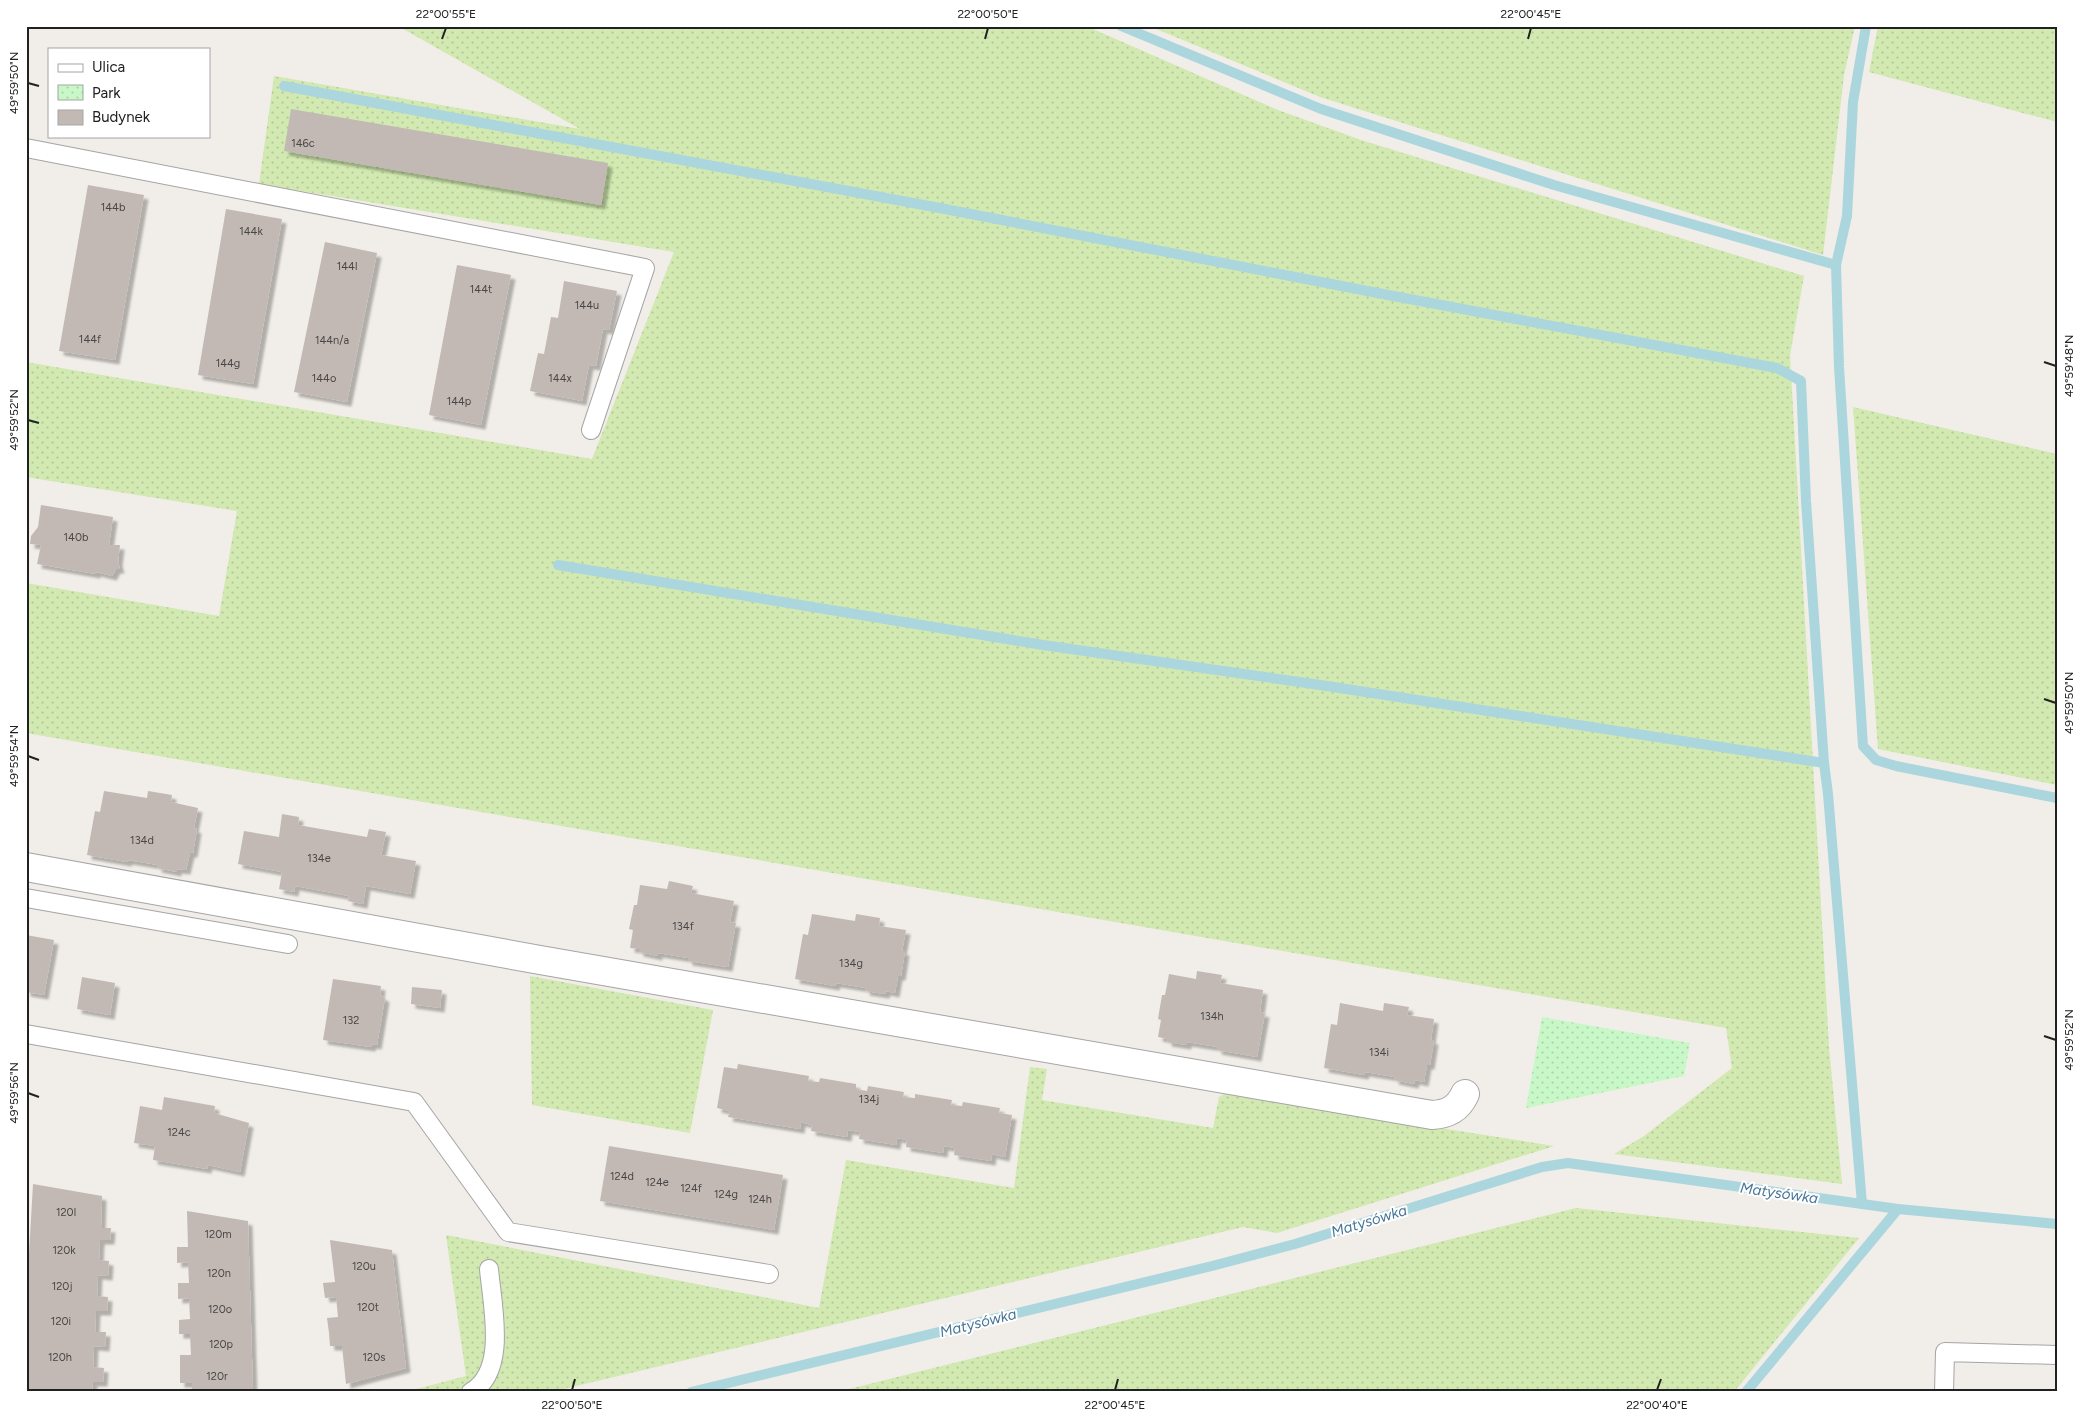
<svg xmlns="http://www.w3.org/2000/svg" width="2083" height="1418" font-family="Figtree,sans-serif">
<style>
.grass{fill:url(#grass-dots)}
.park{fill:url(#park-dots)}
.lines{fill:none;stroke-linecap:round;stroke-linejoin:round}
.stream{stroke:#abd6dd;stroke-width:10}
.building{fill:#c2b9b5;filter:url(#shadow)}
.service-casing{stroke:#a5a5a5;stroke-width:20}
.minor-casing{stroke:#a5a5a5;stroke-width:30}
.service{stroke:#fff;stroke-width:18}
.minor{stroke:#fff;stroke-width:28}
.ticks{fill:none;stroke:#212121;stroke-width:2}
.labels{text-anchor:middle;stroke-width:4;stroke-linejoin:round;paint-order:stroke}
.number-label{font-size:11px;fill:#494746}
.water-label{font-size:15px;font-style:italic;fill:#477697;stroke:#fff}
.neatline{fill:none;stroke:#212121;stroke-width:2}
.ticks-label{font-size:12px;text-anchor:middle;fill:#212121}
</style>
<defs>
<pattern id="grass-dots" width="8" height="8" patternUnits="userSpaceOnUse" patternTransform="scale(1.25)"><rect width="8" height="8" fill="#d2e9b1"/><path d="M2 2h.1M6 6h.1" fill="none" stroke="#b4c898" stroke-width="1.8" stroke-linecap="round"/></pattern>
<pattern id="park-dots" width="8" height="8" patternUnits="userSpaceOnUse" patternTransform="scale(1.25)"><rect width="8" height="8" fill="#c9f8c8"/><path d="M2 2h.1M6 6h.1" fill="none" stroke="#acd4ac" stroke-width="1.8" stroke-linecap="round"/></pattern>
<filter id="shadow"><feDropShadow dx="4.5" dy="4.5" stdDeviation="1" flood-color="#0004"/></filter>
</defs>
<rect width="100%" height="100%" fill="#f1ede8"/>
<!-- grass -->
<g class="grass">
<path d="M398 26H1086L1278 110 1361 140 1804 276 1790 355 1829 1047 1842 1184 1614 1154 1644 1136 1732 1068 1726 1028 26 733V583L219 616 237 511 26 477V362L592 459 674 252 259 184 274 76 580 129Z"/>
<path d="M1149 26H1855L1844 75 1823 255 1320 97Z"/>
<path d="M1878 26H2057V122L1869 72Z"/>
<path d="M1853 407 2057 454V785L1878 749Z"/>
<path d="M530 976 713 1010 690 1133 532 1105Z"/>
<path d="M1030 1067 1047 1069 1042 1100 1213 1128 1219 1097 1224 1094 1554 1146 1277 1233 1243 1227 551 1392H405L466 1376 446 1235 819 1308 846 1160 1014 1188Z"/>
<path d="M1576 1208 1859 1238 1734 1392H837Z"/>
</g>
<!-- park -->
<path class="park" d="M1542 1017 1690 1043 1684 1076 1526 1108Z"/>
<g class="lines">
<!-- stream -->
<g class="stream">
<path d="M1121 26 1321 109 1554 185 1836 265"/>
<path d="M1866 26 1853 102 1847 216 1836 265 1839 367 1863 746 1876 760 1896 766 2057 798"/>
<path d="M284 86 945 209 1388 295 1777 368 1801 381 1806 501 1824 763"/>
<path d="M558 565 1043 645 1327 686 1824 763 1828 794 1862 1204"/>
<path d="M691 1392 1212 1266 1295 1244 1542 1167 1568 1163 1898 1209 2057 1224"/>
<path d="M1746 1392 1898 1209"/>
</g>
</g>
<!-- building -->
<g class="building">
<path d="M291 109 608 163 601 205 284 151Z"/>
<path d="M88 185 144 195 115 360 59 351Z"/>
<path d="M226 209 282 219 253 384 198 375Z"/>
<path d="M325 242 377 253 347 402 294 392Z"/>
<path d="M457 265 511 275 481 425 429 415Z"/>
<path d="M564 281 617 291 609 330 603 329 596 366 589 365 582 401 530 391 538 353 544 354 551 317 558 318Z"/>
<path d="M41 505 113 517 109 545H120L118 562 120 569H116L112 576 96 572V574L37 564 41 545 30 544 31 536 38 527Z"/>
<path d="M104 791 147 798 148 791 172 795 171 802 198 808 194 828 197 829 193 853H190L186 870 177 869V872L157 868 158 865 128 860 127 862 87 855 95 811 100 812Z"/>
<path d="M282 814 299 817 298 825 367 837 369 829 386 832 381 855 416 861 410 894 366 886 363 904 348 901 349 896 295 886 294 892 279 889 282 872 238 864 244 831 279 837Z"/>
<path d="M669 881 693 886 691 893 734 901 730 922 736 923 728 967 688 961V958L658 953V956L639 952V949L630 948 633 930 629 929 634 905H637L640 885 667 889Z"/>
<path d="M812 914 855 921 856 914 880 918 879 926 906 930 902 951H905L901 976H898L895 993 886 991 885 994 865 991 866 988 836 983 835 986 795 979 803 934 808 935Z"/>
<path d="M26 935 54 940 44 995 26 992Z"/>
<path d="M1197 971 1222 975 1220 983 1263 990 1260 1012 1265 1013 1257 1057 1217 1050 1218 1047 1187 1042V1045L1167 1042 1168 1039 1158 1037 1161 1020 1158 1019 1162 995H1165L1169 974 1196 979Z"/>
<path d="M82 977 115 983 110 1015 77 1009Z"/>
<path d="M333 979 381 986 380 995 385 998 377 1045 372 1044 371 1047 323 1040Z"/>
<path d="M412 987 442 990 440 1008 411 1004Z"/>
<path d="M1340 1003 1383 1011 1384 1003 1409 1007 1407 1015 1434 1019 1431 1040H1434L1430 1065H1427L1424 1082 1415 1080 1414 1084 1394 1080 1395 1077 1365 1072 1364 1075 1324 1068 1331 1024 1337 1025Z"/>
<path d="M738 1064 809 1076 808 1081 819 1082 820 1078 856 1084V1089L867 1091 868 1086 904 1092 903 1097 915 1098V1094L952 1100 951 1105 962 1106 963 1102 1000 1108 999 1113 1012 1115 1005 1157 992 1154 991 1161 954 1155 955 1148 944 1146 943 1153 906 1147 907 1140 897 1138 896 1145 859 1139 860 1132 848 1130 847 1137 811 1131 812 1125 801 1122 800 1129 728 1117 730 1111 717 1108 724 1067 737 1069Z"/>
<path d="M164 1097 215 1106 214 1113 249 1123 240 1172 208 1165 207 1169 153 1160 155 1146 134 1143 140 1106 162 1110Z"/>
<path d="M609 1146 783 1175 774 1230 600 1201Z"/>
<path d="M33 1184 102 1196 101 1228H111L110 1240H100L99 1260 109 1261 108 1276 98 1275 97 1296 108 1297 107 1311H96L95 1332H106L105 1347 94 1346 93 1367 104 1368 103 1382H93L92 1392H26V1305Z"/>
<path d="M187 1211 248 1221 253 1392H192V1383H180V1355H191L190 1334H179V1320L190 1319 189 1298 178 1299V1283H189L188 1262 177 1263V1247H188Z"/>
<path d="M330 1240 392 1250 406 1368 346 1384 342 1346H330L329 1333 327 1318 338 1317 336 1297 325 1298 323 1283 335 1282Z"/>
</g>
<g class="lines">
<!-- service casing -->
<g class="service-casing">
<g id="service">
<path d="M26 148 645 268 591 430"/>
<path d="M26 898 288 944"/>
<path d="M26 1034 414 1102 508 1232 769 1274"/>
<path d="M471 1392C508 1371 492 1305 489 1269"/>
<path d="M1944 1392 1945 1352 2057 1355"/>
</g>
</g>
<!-- minor casing -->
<g class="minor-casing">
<path id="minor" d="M26 867 540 960 1432 1115C1448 1114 1458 1109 1465 1094"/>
</g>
<!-- service -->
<use href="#service" class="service"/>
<!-- minor -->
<use href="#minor" class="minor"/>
</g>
<!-- ticks -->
<path class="ticks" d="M442 39 446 28M985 39 988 28M1528 39 1531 28M28 83 39 86M2044 362 2056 366M28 420 39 423M2044 699 2056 703M28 756 39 760M2044 1036 2056 1040M28 1093 39 1097M572 1390 575 1379M1115 1390 1118 1379M1657 1390 1661 1379"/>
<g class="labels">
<!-- number labels -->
<g class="number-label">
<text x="303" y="147">146c</text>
<text x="113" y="211">144b</text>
<text x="251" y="235">144k</text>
<text x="347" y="270">144l</text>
<text x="481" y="293">144t</text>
<text x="587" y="309">144u</text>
<text x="90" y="343">144f</text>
<text x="332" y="344">144n/a</text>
<text x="228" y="367">144g</text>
<text x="324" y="382">144o</text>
<text x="560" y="382">144x</text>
<text x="459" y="405">144p</text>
<text x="76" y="541">140b</text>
<text x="142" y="844">134d</text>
<text x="319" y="862">134e</text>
<text x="683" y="930">134f</text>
<text x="851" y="967">134g</text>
<text x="1212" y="1020">134h</text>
<text x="351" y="1024">132</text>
<text x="1379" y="1056">134i</text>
<text x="869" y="1103">134j</text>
<text x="179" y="1136">124c</text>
<text x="622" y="1180">124d</text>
<text x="657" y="1186">124e</text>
<text x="691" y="1192">124f</text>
<text x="726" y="1198">124g</text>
<text x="760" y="1203">124h</text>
<text x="66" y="1216">120l</text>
<text x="218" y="1238">120m</text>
<text x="64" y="1254">120k</text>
<text x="364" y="1270">120u</text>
<text x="219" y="1277">120n</text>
<text x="62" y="1290">120j</text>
<text x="368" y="1311">120t</text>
<text x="220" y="1313">120o</text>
<text x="61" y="1325">120i</text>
<text x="221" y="1348">120p</text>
<text x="60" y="1361">120h</text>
<text x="374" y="1361">120s</text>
<text x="217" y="1380">120r</text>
</g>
<!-- water labels -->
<g class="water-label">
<text transform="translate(1779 1193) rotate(8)" y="5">Matysówka</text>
<text transform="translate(1369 1221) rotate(-17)" y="5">Matysówka</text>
<text transform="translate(978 1323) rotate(-14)" y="5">Matysówka</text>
</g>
</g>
<!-- border -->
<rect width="2083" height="1418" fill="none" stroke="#ffffff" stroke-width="55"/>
<!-- legend -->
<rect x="48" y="48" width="162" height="90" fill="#ffffff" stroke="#a6a6a6"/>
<rect x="58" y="64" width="25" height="8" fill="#ffffff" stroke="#a6a6a6"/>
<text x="92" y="72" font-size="15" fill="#212121">Ulica</text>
<rect x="58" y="85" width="25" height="15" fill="url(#park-dots)" stroke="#a6a6a6"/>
<text x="92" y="98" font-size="15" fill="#212121">Park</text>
<rect x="58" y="110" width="25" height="15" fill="#c2b9b5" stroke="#a6a6a6"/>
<text x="92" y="122" font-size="15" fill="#212121">Budynek</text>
<rect x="28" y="28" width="2028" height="1362" class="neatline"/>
<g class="ticks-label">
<text x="446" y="18">22°00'55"E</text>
<text x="988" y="18">22°00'50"E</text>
<text x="1531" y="18">22°00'45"E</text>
<text transform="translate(14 83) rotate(-90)" y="4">49°59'50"N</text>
<text transform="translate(2069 366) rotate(-90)" y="4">49°59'48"N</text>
<text transform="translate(14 420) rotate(-90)" y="4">49°59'52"N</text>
<text transform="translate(2069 703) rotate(-90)" y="4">49°59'50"N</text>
<text transform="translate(14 756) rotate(-90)" y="4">49°59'54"N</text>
<text transform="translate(2069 1040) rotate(-90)" y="4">49°59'52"N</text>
<text transform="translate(14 1093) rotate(-90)" y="4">49°59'56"N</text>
<text x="572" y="1409">22°00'50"E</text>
<text x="1115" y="1409">22°00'45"E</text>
<text x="1657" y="1409">22°00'40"E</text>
</g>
</svg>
